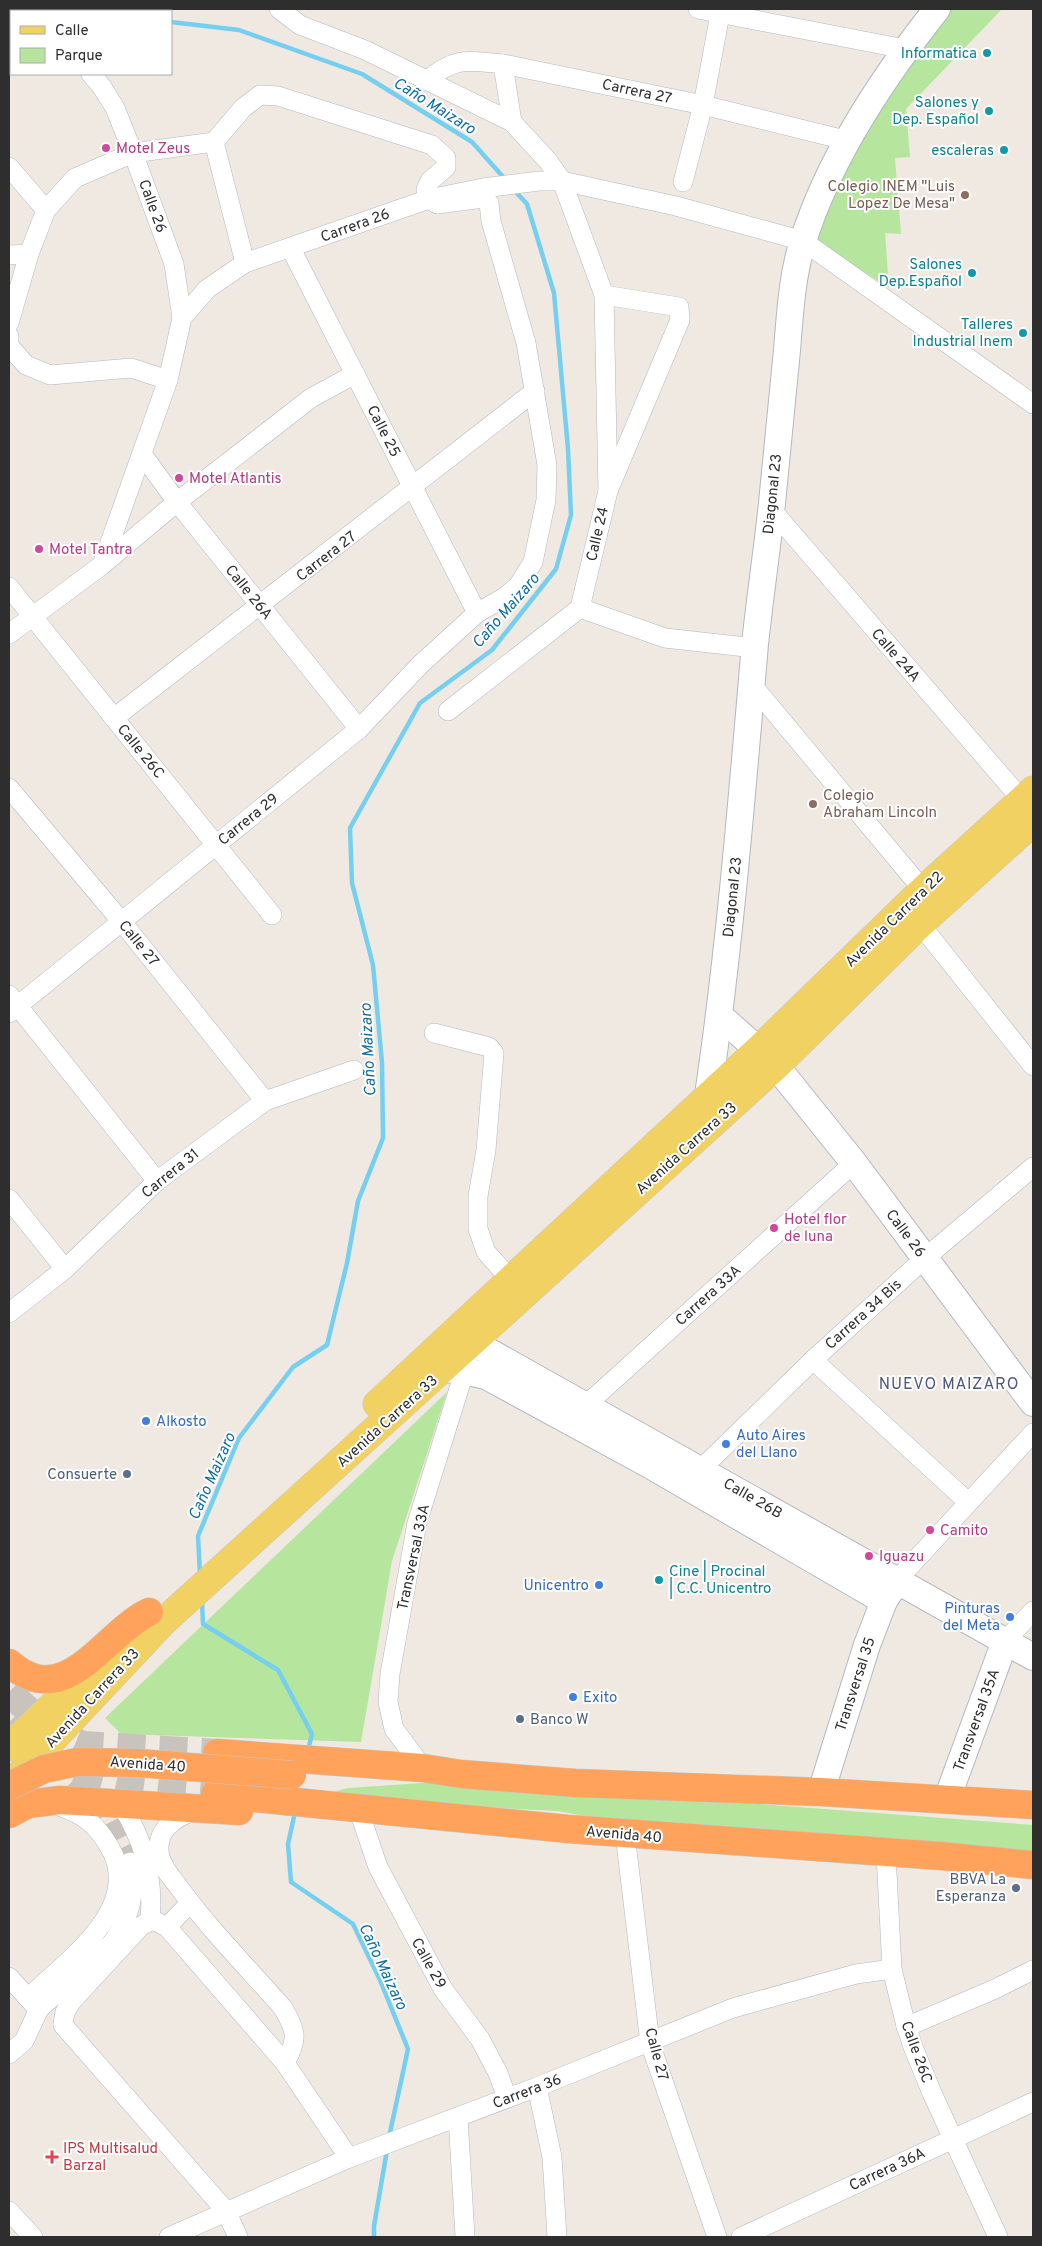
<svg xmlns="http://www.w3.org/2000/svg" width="1042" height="2246" font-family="Overpass,sans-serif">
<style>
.green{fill:#b6e59e}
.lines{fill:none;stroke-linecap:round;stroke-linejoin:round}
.stream{stroke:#75cff0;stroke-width:4.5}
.street-tunnel{stroke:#c8c4bd;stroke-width:19;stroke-dasharray:19 9;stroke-linecap:butt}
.highway-tunnel{stroke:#c8c4bd;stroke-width:28;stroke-dasharray:28 14;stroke-linecap:butt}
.street-casing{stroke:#b4b7c1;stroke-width:20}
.secondary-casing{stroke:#b4b7c1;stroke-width:28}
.primary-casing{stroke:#c9c9c9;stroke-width:29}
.highway-casing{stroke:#c9c9c9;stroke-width:29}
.street{stroke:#fff;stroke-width:19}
.secondary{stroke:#fff;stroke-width:26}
.primary{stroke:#f2d163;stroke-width:28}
.highway{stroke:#ffa35c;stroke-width:28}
.highway-bridge-casing{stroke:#c9c9c9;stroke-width:29;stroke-linecap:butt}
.highway-bridge{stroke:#ffa35c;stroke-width:28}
.culture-dot{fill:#0f9aa8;stroke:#fff;stroke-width:2}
.hotel-dot{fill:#d1479c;stroke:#fff;stroke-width:2}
.education-dot{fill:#8d6e63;stroke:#fff;stroke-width:2}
.shop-dot{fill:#3f7fe0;stroke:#fff;stroke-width:2}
.service-dot{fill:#5c6f8a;stroke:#fff;stroke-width:2}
.health-dot{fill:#e0444e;stroke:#fff;stroke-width:2}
.labels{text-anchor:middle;stroke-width:4;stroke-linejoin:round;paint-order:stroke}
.culture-label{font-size:15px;fill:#0d838f;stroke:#fff;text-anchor:end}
.street-label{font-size:15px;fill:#2e2e2e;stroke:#fff}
.hotel-label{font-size:15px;fill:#b23c85;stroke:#fff;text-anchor:start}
.education-label{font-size:15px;fill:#785e54;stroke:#fff;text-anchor:end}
.shop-label{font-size:15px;fill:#366cbe;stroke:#fff;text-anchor:start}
.service-label{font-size:15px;fill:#4e5e75;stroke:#fff;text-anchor:end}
.health-label{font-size:15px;fill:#be3a42;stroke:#fff;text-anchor:start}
.water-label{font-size:16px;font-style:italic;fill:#0d6fa3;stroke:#fff}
.neighbourhood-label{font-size:16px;letter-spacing:1px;fill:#4d5680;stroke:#fff}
</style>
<rect width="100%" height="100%" fill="#efe9e1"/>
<!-- green -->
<g class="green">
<path d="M948 9H1002L906 109 910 157 895 158 901 234 885 233 889 288 816 241 828 198 855 143Z"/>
<path d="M447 1392 392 1561 361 1742 121 1734 105 1718Z"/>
<path d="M437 1782 629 1794 1033 1825V1856L590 1817 558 1811 383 1802 336 1797V1791L348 1788Z"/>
</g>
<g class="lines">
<!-- stream -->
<g class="stream">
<path d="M143 9 144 11"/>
<path d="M171 22 239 30 362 74 472 142 505 179"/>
<path d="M200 1574 198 1536 239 1438 293 1367 327 1345 347 1263 358 1201 383 1138 382 1063 373 965 352 883 350 828 420 703 492 650 556 569 571 515 568 449 554 293 527 204 513 189"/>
<path d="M202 1602 203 1624 278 1670 312 1734 308 1750"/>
<path d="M295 1812 288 1844 291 1882 353 1924 380 1980 408 2049 389 2137"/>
<path d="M374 2237V2226L387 2150"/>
</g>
<!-- street-tunnel -->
<path class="street-tunnel" d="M53 1761 97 1805 110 1822 130 1862"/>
<!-- highway-tunnel -->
<g class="highway-tunnel">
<path d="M9 1692C31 1714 54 1735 84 1745L217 1753"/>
<path d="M9 1722C22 1736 36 1751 52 1760 99 1788 162 1789 215 1794"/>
</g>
<!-- street casing -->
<g class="street-casing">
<g id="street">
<path d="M36 9 38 11"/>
<path d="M279 9 300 25 365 50 512 122 548 161 562 181 604 295 608 491"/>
<path d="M698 9 905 49"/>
<path d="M503 64 512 122"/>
<path d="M91 74 102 87 115 108 133 153 174 264 182 318"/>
<path d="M428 80C455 56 469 61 503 64L703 105 849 141"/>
<path d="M214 142 245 263"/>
<path d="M9 167 46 210"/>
<path d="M683 182 703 105 721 9"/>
<path d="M291 249 477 613"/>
<path d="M9 255 29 254"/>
<path d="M9 323 29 254 46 210 75 178 133 153 214 142"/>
<path d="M9 336V346L26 365 50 375 131 368 168 380"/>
<path d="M142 454 177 502 359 729"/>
<path d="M771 509 1022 800"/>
<path d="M102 565 168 380 182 318 207 289 245 263 429 199 483 188 539 181H562L676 206 803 241 1033 404"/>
<path d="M9 587 272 915"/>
<path d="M580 608 665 638 755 648"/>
<path d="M9 634 102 565 177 502 311 398 355 374"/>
<path d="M753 686 923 890C923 902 918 913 920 924L1033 1066"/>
<path d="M448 711 580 608 608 491 680 320 679 307 604 295"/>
<path d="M114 718 535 391"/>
<path d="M9 788 122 922 265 1101"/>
<path d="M9 995 157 1181"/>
<path d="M9 1013 359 729 421 664 477 613 505 597 518 586 533 562 546 500 547 465 526 343 491 221 489 203 483 198 437 204 429 199 426 189 430 181 446 167V158L432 145 278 96 260 95 243 108 214 142"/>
<path d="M434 1033 489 1047 494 1053 486 1150 478 1196V1229L486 1252 511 1280"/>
<path d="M9 1199 65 1269"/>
<path d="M9 1313 65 1269 157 1181 265 1101 354 1070"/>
<path d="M813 1360 968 1502"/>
<path d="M574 1408 586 1405 854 1163"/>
<path d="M701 1469 813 1360 925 1258 1033 1167"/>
<path d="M897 1580 1033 1433"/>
<path d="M1005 1641 1033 1611"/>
<path d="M423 1768 394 1729 388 1702 390 1674 417 1523 468 1360"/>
<path d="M120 1803C144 1840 154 1876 150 1921"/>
<path d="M195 1811C173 1817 154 1832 160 1857 163 1868 171 1877 178 1886 209 1929 248 1968 283 2008 297 2031 298 2040 285 2063"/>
<path d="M362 1820 378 1867 443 1989 480 2039 498 2073 507 2098"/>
<path d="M625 1834 650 2043 717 2237"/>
<path d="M886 1854 892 1969 905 2022 913 2047 932 2093 998 2237"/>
<path d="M150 1921H155L167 1927 285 2063 349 2158"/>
<path d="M167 1927 190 1903"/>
<path d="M9 1977 36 2007"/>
<path d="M28 1998C66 1961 146 1907 109 1846 95 1823 84 1815 59 1806"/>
<path d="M63 2025 226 2211 238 2237"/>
<path d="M63 2025 65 2012 71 2002 141 1926 150 1921"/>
<path d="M906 2027 995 1989 1033 1970"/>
<path d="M9 2054 24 2041 39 2009 112 1943C130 1918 137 1892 130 1862"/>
<path d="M537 2087 552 2157 557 2237"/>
<path d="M458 2117 465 2237"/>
<path d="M9 2211 33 2237"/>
<path d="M169 2237 349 2158 537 2087 733 2008 856 1974 892 1969"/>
<path d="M741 2237 1033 2102"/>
</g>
</g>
<!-- secondary casing -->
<g class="secondary-casing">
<g id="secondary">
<path d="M720 1016 776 1066 854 1163 1033 1403"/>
<path d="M708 1095C730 946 742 795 755 644 760 597 767 550 772 503 777 452 782 401 787 350 790 314 792 273 804 238 830 157 884 76 937 9"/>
<path d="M472 1342 1033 1657"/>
<path d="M443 1370 456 1369 486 1376 648 1464 884 1601"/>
<path d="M821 1792 867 1645 884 1601 893 1587"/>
<path d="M947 1799 1005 1641"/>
</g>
</g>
<!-- primary casing -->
<g class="primary-casing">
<g id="primary">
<path d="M377 1404 758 1050 923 890 1033 790"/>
<path d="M9 1747 98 1662"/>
<path d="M10 1785 163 1622 776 1066 920 924 1033 822"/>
</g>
</g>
<!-- highway casing -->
<g class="highway-casing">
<g id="highway">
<path d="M9 1663C66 1713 103 1634 149 1612"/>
<path d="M217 1753 423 1768 461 1774 575 1783 821 1792 1033 1805"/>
<path d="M215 1794 568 1829 941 1856 1033 1865"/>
<path d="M9 1814 28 1804 60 1800 239 1811"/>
</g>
</g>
<!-- street -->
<use href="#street" class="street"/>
<!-- secondary -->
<use href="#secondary" class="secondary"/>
<!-- primary -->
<use href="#primary" class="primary"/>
<!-- highway -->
<use href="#highway" class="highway"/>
<!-- highway-bridge casing -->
<g class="highway-bridge-casing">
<path id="highway-bridge" d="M9 1786 44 1769 77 1762 138 1763 292 1775"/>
</g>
<!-- highway-bridge -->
<use href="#highway-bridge" class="highway-bridge"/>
</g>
<!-- markers -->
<g class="culture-dot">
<circle cx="987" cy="53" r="5"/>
<circle cx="989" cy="111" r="5"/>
<circle cx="1004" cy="150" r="5"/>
<circle cx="972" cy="273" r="5"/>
<circle cx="1023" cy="333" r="5"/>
<circle cx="659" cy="1580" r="5"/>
</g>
<g class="hotel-dot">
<circle cx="106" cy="148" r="5"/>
<circle cx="179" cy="478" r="5"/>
<circle cx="39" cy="549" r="5"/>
<circle cx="774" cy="1228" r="5"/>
<circle cx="930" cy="1530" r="5"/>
<circle cx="869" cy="1556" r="5"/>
</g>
<g class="education-dot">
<circle cx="965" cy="195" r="5"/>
<circle cx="813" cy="804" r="5"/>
</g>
<g class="shop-dot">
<circle cx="146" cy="1421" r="5"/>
<circle cx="726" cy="1444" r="5"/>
<circle cx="599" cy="1585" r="5"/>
<circle cx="1010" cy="1617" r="5"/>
<circle cx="573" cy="1697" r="5"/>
</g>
<g class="service-dot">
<circle cx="127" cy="1474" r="5"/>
<circle cx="520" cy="1719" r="5"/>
<circle cx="1016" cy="1888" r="5"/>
</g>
<path class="health-dot" d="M49.5 2149.5h5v5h5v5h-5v5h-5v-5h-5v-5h5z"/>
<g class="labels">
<!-- culture labels -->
<g class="culture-label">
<text x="977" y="58">Informatica</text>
<text x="979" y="107">Salones y<tspan x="979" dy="17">Dep. Español</tspan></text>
<text x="994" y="155">escaleras</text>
<text x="962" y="269">Salones<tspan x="962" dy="17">Dep.Español</tspan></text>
<text x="1013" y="329">Talleres<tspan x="1013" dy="17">Industrial Inem</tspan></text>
<text x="669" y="1576" text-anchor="start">Cine | Procinal<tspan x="669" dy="17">| C.C. Unicentro</tspan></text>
</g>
<!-- street labels -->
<g class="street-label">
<text transform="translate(637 91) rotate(12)" y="5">Carrera 27</text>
<text transform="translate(153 206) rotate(70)" y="5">Calle 26</text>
<text transform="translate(355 225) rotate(-20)" y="5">Carrera 26</text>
<text transform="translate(384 431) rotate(63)" y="5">Calle 25</text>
<text transform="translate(772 494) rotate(-84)" y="5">Diagonal 23</text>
<text transform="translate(597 534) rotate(-77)" y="5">Calle 24</text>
<text transform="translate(326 556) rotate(-38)" y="5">Carrera 27</text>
<text transform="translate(249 592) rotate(51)" y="5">Calle 26A</text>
<text transform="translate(896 655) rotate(49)" y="5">Calle 24A</text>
<text transform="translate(141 751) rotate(51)" y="5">Calle 26C</text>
<text transform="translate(248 819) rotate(-39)" y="5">Carrera 29</text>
<text transform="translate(732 897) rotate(-84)" y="5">Diagonal 23</text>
<text transform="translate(894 919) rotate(-44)" y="5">Avenida Carrera 22</text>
<text transform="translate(139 943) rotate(51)" y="5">Calle 27</text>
<text transform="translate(686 1148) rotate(-42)" y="5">Avenida Carrera 33</text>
<text transform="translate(170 1173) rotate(-39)" y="5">Carrera 31</text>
<text transform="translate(906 1233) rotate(53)" y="5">Calle 26</text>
<text transform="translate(708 1295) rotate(-42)" y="5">Carrera 33A</text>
<text transform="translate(863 1314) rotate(-42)" y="5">Carrera 34 Bis</text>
<text transform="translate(387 1421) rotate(-42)" y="5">Avenida Carrera 33</text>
<text transform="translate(753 1498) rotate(30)" y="5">Calle 26B</text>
<text transform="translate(413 1557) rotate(-78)" y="5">Transversal 33A</text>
<text transform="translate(855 1684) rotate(-72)" y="5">Transversal 35</text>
<text transform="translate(92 1698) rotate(-47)" y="5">Avenida Carrera 33</text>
<text transform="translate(976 1720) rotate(-70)" y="5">Transversal 35A</text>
<text transform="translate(148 1764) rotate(4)" y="5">Avenida 40</text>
<text transform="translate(624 1834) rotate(5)" y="5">Avenida 40</text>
<text transform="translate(429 1963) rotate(61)" y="5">Calle 29</text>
<text transform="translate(917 2052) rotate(70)" y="5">Calle 26C</text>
<text transform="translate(657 2054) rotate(75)" y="5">Calle 27</text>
<text transform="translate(527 2091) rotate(-21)" y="5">Carrera 36</text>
<text transform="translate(887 2169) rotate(-25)" y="5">Carrera 36A</text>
</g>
<!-- hotel labels -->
<g class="hotel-label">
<text x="116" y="153">Motel Zeus</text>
<text x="189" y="483">Motel Atlantis</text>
<text x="49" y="554">Motel Tantra</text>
<text x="784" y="1224">Hotel flor<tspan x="784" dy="17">de luna</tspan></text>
<text x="940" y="1535">Camito</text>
<text x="879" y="1561">Iguazu</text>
</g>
<!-- education labels -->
<g class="education-label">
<text x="955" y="191">Colegio INEM "Luis<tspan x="955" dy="17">Lopez De Mesa"</tspan></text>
<text x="823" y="800" text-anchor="start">Colegio<tspan x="823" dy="17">Abraham Lincoln</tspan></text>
</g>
<!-- shop labels -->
<g class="shop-label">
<text x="156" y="1426">Alkosto</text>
<text x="736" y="1440">Auto Aires<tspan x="736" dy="17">del Llano</tspan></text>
<text x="589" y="1590" text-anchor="end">Unicentro</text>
<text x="1000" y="1613" text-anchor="end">Pinturas<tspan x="1000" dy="17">del Meta</tspan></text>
<text x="583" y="1702">Exito</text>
</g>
<!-- service labels -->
<g class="service-label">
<text x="117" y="1479">Consuerte</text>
<text x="530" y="1724" text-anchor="start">Banco W</text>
<text x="1006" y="1884">BBVA La<tspan x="1006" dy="17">Esperanza</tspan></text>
</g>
<!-- health labels -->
<g class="health-label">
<text x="63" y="2153">IPS Multisalud<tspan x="63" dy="17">Barzal</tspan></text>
</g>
<!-- water labels -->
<g class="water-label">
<text transform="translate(435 105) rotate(32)" y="6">Caño Maizaro</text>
<text transform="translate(505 610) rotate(-49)" y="6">Caño Maizaro</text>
<text transform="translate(367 1050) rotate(-93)" y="6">Caño Maizaro</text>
<text transform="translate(211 1476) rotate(-66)" y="6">Caño Maizaro</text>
<text transform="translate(384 1966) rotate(65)" y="6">Caño Maizaro</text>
</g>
<!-- neighbourhood labels -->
<g class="neighbourhood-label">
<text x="949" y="1389">NUEVO MAIZARO</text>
</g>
</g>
<!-- border -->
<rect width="1042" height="2246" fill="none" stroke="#2e2e2e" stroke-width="20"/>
<!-- legend -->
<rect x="10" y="10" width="162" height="65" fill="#ffffff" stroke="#ababab"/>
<rect x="20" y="26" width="25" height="8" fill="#f2d163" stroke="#ababab"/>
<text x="55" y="35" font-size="15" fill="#2e2e2e">Calle</text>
<rect x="20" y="48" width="25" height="15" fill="#b6e59e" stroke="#ababab"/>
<text x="55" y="60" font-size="15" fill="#2e2e2e">Parque</text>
</svg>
